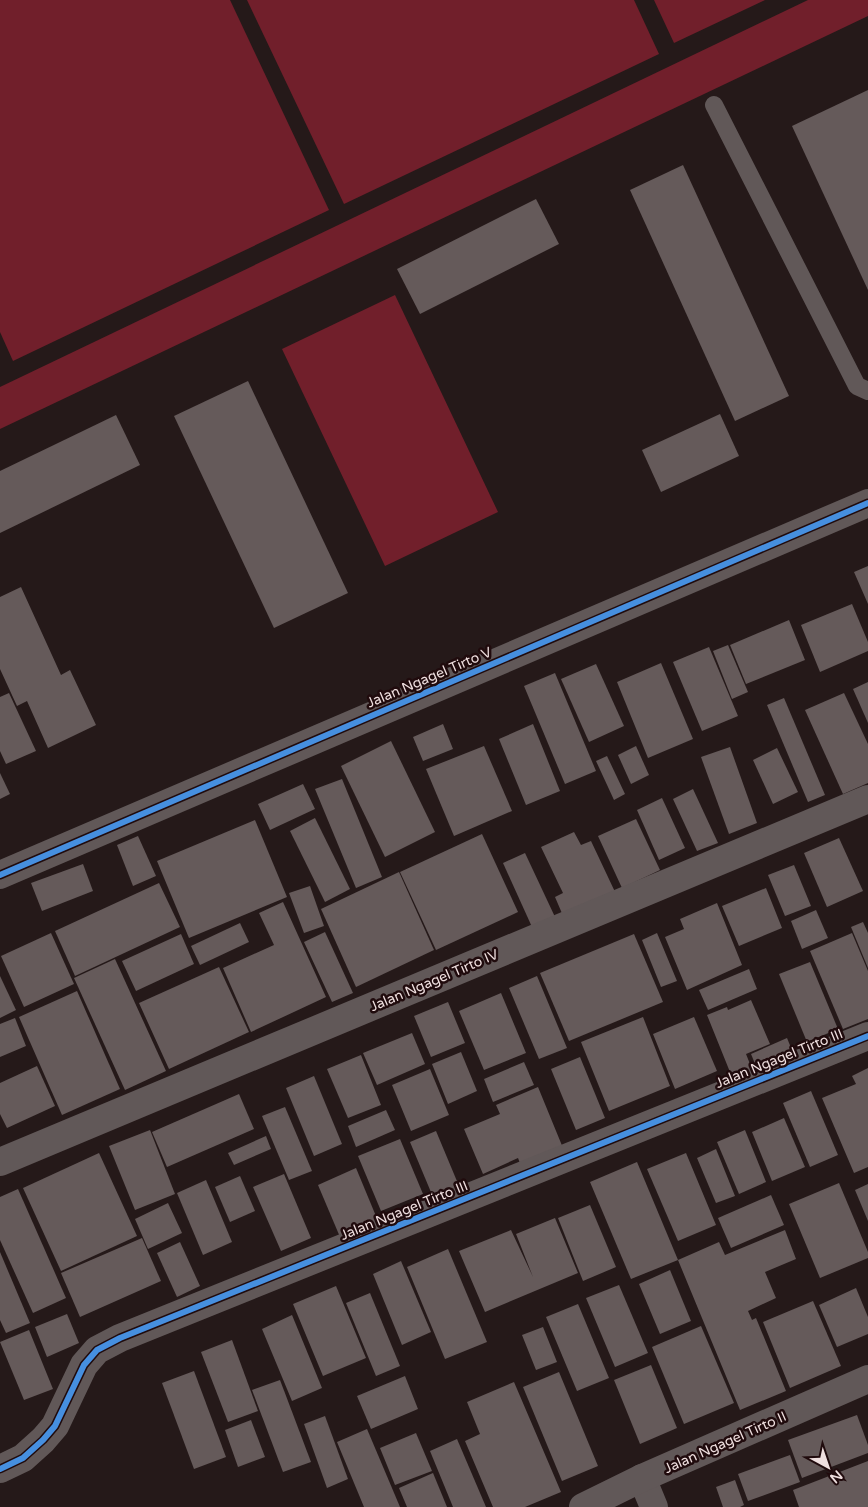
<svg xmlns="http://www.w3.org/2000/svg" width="868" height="1507" font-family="'Varela Round',sans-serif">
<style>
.water{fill:#711f2b}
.building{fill:#655a5a}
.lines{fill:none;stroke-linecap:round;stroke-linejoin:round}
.lane{stroke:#615858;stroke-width:18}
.street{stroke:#615858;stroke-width:28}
.cycleway-casing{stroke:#200b0d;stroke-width:9}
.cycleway{stroke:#468fdf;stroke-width:6}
.labels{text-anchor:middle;stroke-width:5;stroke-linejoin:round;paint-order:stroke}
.street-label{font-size:14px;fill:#efdfdf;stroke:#200b0d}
</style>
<rect width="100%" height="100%" fill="#251919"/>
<!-- water -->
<g class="water">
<path d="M0 0H230L329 210 13 361 0 332Z"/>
<path d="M247 0H634L659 54 344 204Z"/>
<path d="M654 0H765L674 43Z"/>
<path d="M808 0H868V16L0 429V387Z"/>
<path d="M395 295 498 512 385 566 282 349Z"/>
</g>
<!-- building -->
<g class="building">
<path d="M868 90V290L792 126Z"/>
<path d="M683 165 789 396 735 421 630 190Z"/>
<path d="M536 199 559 244 420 314 397 269Z"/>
<path d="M248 381 348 593 274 628 174 416Z"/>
<path d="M720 414 739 456 661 492 642 450Z"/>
<path d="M116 415 140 465 0 533V471Z"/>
<path d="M868 566V604L854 572Z"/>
<path d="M21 587 61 675 70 670 96 725 48 748 27 701 17 706 0 669V597Z"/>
<path d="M852 604 868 642V651L820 672 801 625Z"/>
<path d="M789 620 805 660 746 684 730 645Z"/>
<path d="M728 645 748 692 732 699 713 651Z"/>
<path d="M709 647 738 716 702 731 673 662Z"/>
<path d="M661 663 693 739 648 758 617 682Z"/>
<path d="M596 664 624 726 589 742 561 679Z"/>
<path d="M555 673 596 771 565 784 524 686Z"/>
<path d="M868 682V723L853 689Z"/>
<path d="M9 693 36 751 6 764 0 751V697Z"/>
<path d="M844 693 868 744V783L843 794 805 710Z"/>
<path d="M784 698 825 795 808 802 767 705Z"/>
<path d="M443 724 453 749 423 761 413 737Z"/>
<path d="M533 724 560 791 526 805 499 739Z"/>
<path d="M391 741 435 832 385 857 341 766Z"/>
<path d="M484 746 512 811 454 836 426 769Z"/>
<path d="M636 746 649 775 631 784 618 755Z"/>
<path d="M730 747 757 823 729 834 701 757Z"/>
<path d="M777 748 798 792 773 804 753 760Z"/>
<path d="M607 756 625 794 614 800 596 761Z"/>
<path d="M0 773 10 794 0 799Z"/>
<path d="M342 779 382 877 356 888 315 789Z"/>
<path d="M303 784 315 809 270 830 258 804Z"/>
<path d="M693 789 718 843 697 851 673 799Z"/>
<path d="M662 798 685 848 659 860 637 810Z"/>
<path d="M315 818 350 889 325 902 290 831Z"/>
<path d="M636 819 660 870 622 888 598 836Z"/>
<path d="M255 820 287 897 189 938 157 861Z"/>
<path d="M574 832 581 845 591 841 616 894 564 918 555 897 563 893 541 847Z"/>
<path d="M482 834 518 912 436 950 400 872Z"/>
<path d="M138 836 156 876 133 886 117 845Z"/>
<path d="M839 838 863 891 827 907 804 853Z"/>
<path d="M525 853 555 917 532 927 503 863Z"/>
<path d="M83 864 93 891 42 911 31 883Z"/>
<path d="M794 865 811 906 785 916 768 875Z"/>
<path d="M399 872 434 950 356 987 321 909Z"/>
<path d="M159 883 180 927 75 976 55 931Z"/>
<path d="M310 886 324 926 304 933 289 893Z"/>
<path d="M766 888 782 928 739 946 722 906Z"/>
<path d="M283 902 326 997 251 1032 223 968 274 945 259 913Z"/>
<path d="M717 903 742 965 687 990 665 937 684 929 680 919Z"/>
<path d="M816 910 828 938 802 949 791 921Z"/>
<path d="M863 922 868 933V968L851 927Z"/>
<path d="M240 923 249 942 200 965 191 946Z"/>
<path d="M325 932 353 993 332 1002 304 942Z"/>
<path d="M51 933 74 984 24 1007 1 956Z"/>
<path d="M657 933 677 981 661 987 642 940Z"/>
<path d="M852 933 868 971V1019L843 1029 810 951Z"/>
<path d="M181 934 194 964 136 991 122 961Z"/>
<path d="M634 934 663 1002 569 1041 540 973Z"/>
<path d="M115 959 166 1071 125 1090 74 978Z"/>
<path d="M810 962 838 1029 807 1042 779 974Z"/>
<path d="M219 967 249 1032 169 1069 139 1003Z"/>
<path d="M749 969 757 989 708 1010 699 990Z"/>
<path d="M0 976 16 1010 0 1018Z"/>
<path d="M537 976 567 1048 539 1059 509 988Z"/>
<path d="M77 991 120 1089 62 1115 19 1017Z"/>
<path d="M501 993 526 1053 484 1070 459 1011Z"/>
<path d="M751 1000 770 1044 746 1054 752 1069 732 1077 707 1015 727 1007 728 1010Z"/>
<path d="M448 1002 465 1043 431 1057 414 1016Z"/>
<path d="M643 1017 670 1086 609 1111 581 1042Z"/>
<path d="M694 1017 717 1071 675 1089 653 1034Z"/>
<path d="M15 1018 26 1046 0 1057V1024Z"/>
<path d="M412 1033 425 1064 377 1085 363 1053Z"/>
<path d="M787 1038 796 1060 760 1076 751 1054Z"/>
<path d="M461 1052 477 1091 448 1104 432 1064Z"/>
<path d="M361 1055 381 1105 348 1118 327 1069Z"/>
<path d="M580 1057 605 1118 576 1130 551 1069Z"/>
<path d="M524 1062 534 1085 493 1102 484 1079Z"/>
<path d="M37 1066 55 1106 7 1128 0 1114V1083Z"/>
<path d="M868 1068V1167L854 1173 822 1098 856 1084 852 1076Z"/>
<path d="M430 1069 449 1115 411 1131 392 1085Z"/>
<path d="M314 1076 342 1144 314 1156 286 1088Z"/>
<path d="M538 1087 563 1148 521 1166 518 1158 483 1174 464 1129 500 1114 496 1105Z"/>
<path d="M811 1091 838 1155 810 1167 783 1103Z"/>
<path d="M239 1094 254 1129 167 1167 152 1132Z"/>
<path d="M285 1107 312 1171 289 1180 262 1116Z"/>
<path d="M386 1110 395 1130 356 1147 348 1126Z"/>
<path d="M784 1118 805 1167 772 1181 752 1132Z"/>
<path d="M150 1130 175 1194 135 1210 109 1146Z"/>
<path d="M745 1130 766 1182 739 1194 717 1142Z"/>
<path d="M436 1131 459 1186 433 1197 410 1142Z"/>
<path d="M266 1136 271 1149 234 1165 228 1153Z"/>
<path d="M400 1139 423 1194 381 1211 358 1156Z"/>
<path d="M716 1149 735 1196 716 1203 697 1158Z"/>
<path d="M99 1153 137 1236 61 1271 23 1188Z"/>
<path d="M686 1153 716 1225 678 1241 647 1169Z"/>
<path d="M637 1162 678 1260 631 1279 590 1182Z"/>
<path d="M356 1168 378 1221 340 1237 318 1185Z"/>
<path d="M284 1174 311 1238 281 1251 253 1187Z"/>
<path d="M240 1176 255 1211 230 1222 215 1187Z"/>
<path d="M206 1180 232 1242 203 1255 177 1193Z"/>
<path d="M839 1183 868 1252V1258L820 1278 789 1204Z"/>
<path d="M868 1184V1221L855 1190Z"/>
<path d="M18 1189 66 1298 33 1313 0 1240V1197Z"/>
<path d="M771 1195 784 1225 731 1248 718 1218Z"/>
<path d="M168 1203 182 1233 148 1249 135 1219Z"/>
<path d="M590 1205 616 1267 583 1281 558 1218Z"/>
<path d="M555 1218 578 1273 485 1312 459 1251 511 1230 533 1277 516 1234Z"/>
<path d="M785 1230 796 1259 765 1272 776 1298 748 1311 752 1320 756 1318 786 1391 740 1410 678 1260 719 1242 725 1255Z"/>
<path d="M142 1238 161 1281 80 1317 61 1273Z"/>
<path d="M180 1242 200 1286 177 1297 157 1253Z"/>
<path d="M448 1249 487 1342 445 1359 407 1267Z"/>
<path d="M0 1252 30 1323 6 1333 0 1320Z"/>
<path d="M401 1261 431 1332 402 1345 373 1274Z"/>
<path d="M670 1270 691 1321 660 1334 639 1284Z"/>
<path d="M619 1285 648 1353 615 1367 586 1298Z"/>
<path d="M336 1286 366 1358 323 1376 293 1304Z"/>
<path d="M856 1288 868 1317V1334L837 1347 819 1305Z"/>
<path d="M370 1293 400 1366 376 1376 346 1303Z"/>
<path d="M813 1301 841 1366 790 1388 763 1322Z"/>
<path d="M578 1304 609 1378 577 1391 546 1317Z"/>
<path d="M67 1314 79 1343 47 1357 35 1327Z"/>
<path d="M292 1315 322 1388 292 1401 262 1329Z"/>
<path d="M701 1326 734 1403 684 1424 652 1347Z"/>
<path d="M543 1327 557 1362 536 1370 522 1335Z"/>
<path d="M29 1330 53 1389 24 1400 0 1342Z"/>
<path d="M232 1340 258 1411 228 1422 201 1352Z"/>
<path d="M651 1365 677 1428 640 1444 614 1380Z"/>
<path d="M194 1371 226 1457 194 1469 162 1383Z"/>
<path d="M559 1372 598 1466 562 1481 523 1387Z"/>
<path d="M405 1376 418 1409 371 1429 357 1396Z"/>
<path d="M280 1380 311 1462 283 1472 252 1390Z"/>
<path d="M514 1382 561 1492 525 1507H493L465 1441 480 1434 467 1402Z"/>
<path d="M857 1415 868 1445V1453L802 1478 788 1440Z"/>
<path d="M325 1416 348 1479 327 1488 304 1424Z"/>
<path d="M251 1420 265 1457 238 1467 225 1430Z"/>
<path d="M367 1429 400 1507H364L337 1442Z"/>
<path d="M416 1433 432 1471 395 1485 380 1448Z"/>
<path d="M457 1439 486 1507H453L430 1451Z"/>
<path d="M790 1455 800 1482 748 1501 738 1474Z"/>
<path d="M868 1461V1507H799L793 1490Z"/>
<path d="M433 1473 447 1507H407L399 1488Z"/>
<path d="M735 1480 744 1505 740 1507H723L716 1487Z"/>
</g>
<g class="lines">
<!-- lane -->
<path class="lane" d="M714 105 857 386 868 391"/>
<!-- street -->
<g class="street">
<path d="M0 875 868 503"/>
<path d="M0 1162 868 799"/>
<path d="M0 1469 23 1458 43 1440 55 1426 84 1365 97 1350 120 1338 868 1036"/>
<path d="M642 1478 654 1507"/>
<path d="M583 1507 642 1478 868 1379"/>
</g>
<!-- cycleway casing -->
<g class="cycleway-casing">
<g id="cycleway">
<path d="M0 875 868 503"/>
<path d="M0 1469 23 1458 43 1440 55 1426 84 1365 97 1350 120 1338 868 1036"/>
</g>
</g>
<!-- cycleway -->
<use href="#cycleway" class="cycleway"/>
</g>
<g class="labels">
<!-- street labels -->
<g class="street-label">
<text transform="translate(429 677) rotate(-23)" y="5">Jalan Ngagel Tirto V</text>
<text transform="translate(434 980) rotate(-23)" y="5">Jalan Ngagel Tirto IV</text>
<text transform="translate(779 1058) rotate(-22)" y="5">Jalan Ngagel Tirto III</text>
<text transform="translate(404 1210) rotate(-22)" y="5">Jalan Ngagel Tirto III</text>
<text transform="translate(725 1442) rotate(-24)" y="5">Jalan Ngagel Tirto II</text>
</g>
</g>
<!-- north arrow -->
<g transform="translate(828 1467) rotate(140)" stroke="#200b0d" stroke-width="4" paint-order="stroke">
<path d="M0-4L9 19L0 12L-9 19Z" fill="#efdfdf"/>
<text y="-8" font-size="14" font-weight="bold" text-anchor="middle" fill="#efdfdf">N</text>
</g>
</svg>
